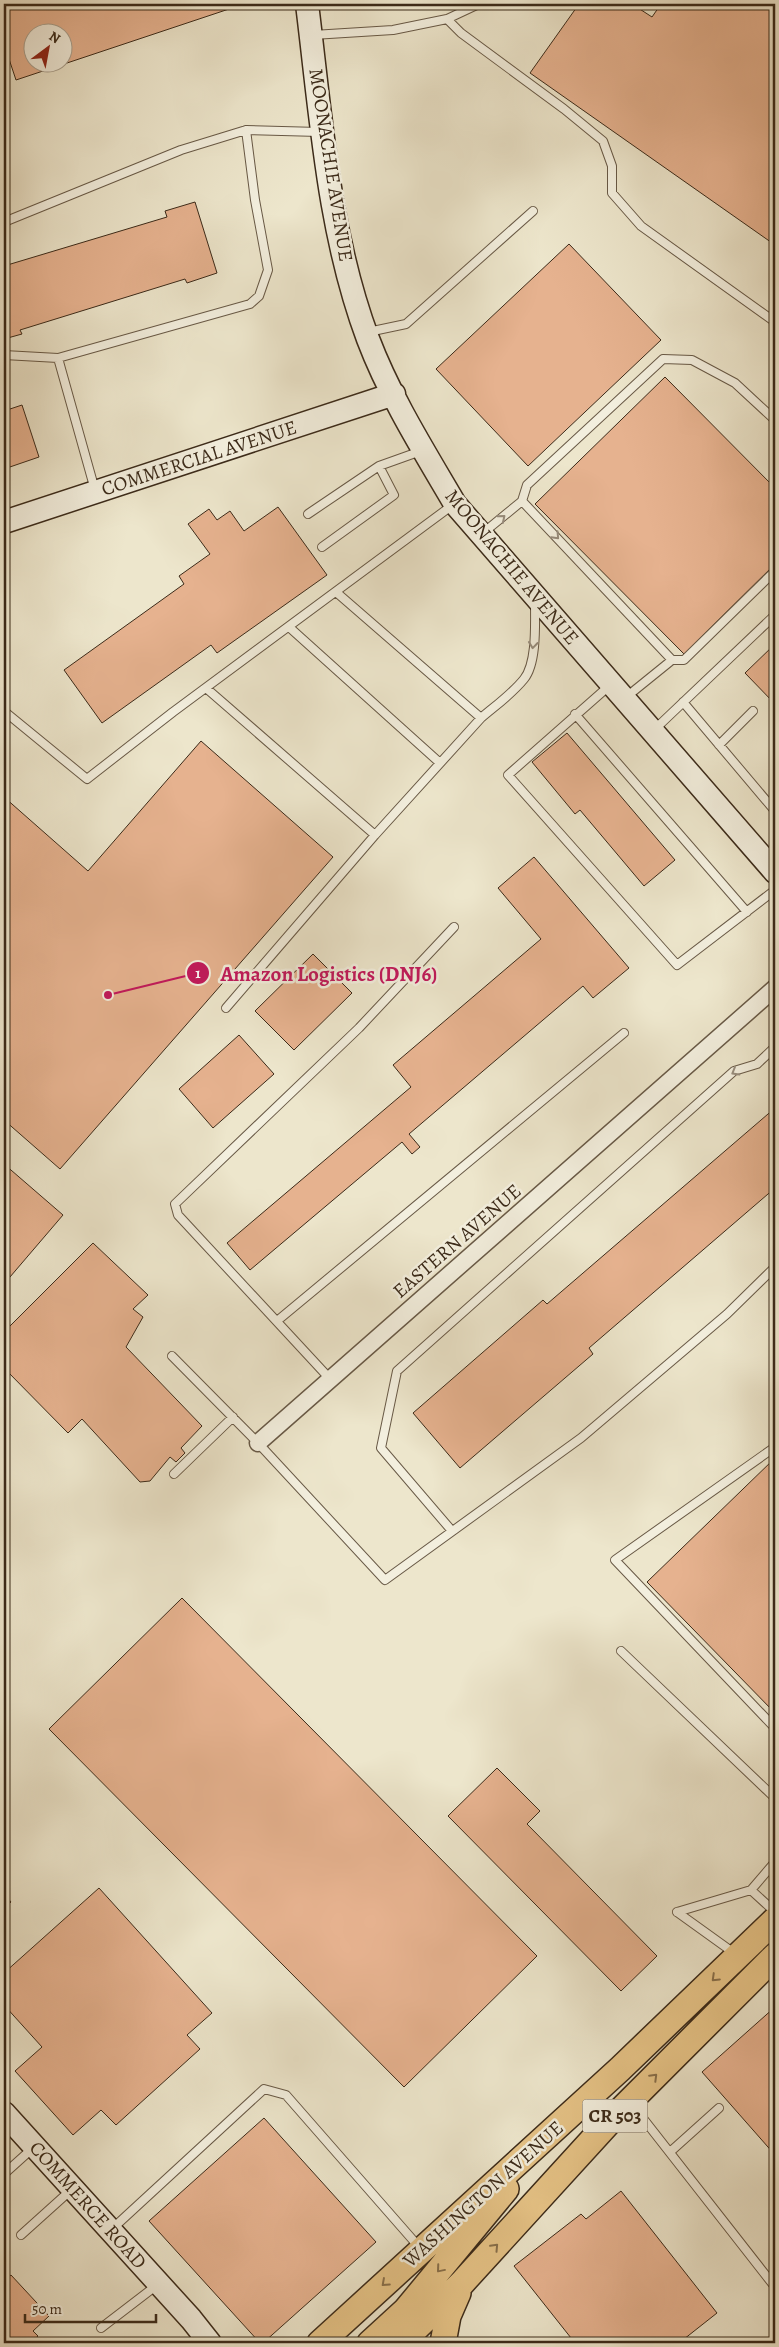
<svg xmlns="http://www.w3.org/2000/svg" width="779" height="2347" viewBox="0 0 779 2347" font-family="Alegreya,serif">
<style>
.building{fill:#e6b28f;stroke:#3b2a19;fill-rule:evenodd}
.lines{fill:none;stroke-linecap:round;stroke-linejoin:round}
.lane-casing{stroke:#685946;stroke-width:10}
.street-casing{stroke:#685946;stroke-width:19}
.secondary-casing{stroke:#3b2a19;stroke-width:25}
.primary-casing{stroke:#3b2a19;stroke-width:28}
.lane{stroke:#f3efde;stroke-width:8}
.street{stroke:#f3efde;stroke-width:16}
.secondary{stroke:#f3efde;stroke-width:22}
.primary{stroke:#e6c386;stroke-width:25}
.oneway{stroke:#978c7c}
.oneway2{stroke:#886f4a}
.labels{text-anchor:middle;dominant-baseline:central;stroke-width:5;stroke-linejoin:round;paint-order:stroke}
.shield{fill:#f3efde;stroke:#726554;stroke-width:1}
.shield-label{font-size:19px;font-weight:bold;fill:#3b2a19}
.street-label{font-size:20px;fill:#3b2a19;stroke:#f3efde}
.leader{fill:none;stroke:#c2185b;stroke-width:2}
.callout-dot{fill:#c2185b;stroke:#f3efde;stroke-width:2}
.mark-label{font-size:15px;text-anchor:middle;font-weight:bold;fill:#fff}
.callout-label{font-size:21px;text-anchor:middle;font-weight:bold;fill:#c2185b;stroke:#f3efde;stroke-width:5;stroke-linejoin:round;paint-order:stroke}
</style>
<rect width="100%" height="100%" fill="#ede6cc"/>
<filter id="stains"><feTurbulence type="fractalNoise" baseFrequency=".004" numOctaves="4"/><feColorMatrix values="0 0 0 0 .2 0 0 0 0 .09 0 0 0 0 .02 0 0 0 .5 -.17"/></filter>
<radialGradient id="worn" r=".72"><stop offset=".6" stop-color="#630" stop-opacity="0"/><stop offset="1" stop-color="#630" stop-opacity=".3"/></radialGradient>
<!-- building -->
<path class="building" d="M4,4H244L16,80L4,44ZM32,32H62V62H32Z
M579,4H632L652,17L661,4H775V245L530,73Z
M195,202L217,273L187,283L185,279L20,330L22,334L4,339V266L167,217L165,211Z
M569,244L661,340L528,466L436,369Z
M665,377L775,488V564L684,654L535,504Z
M22,405L39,457L4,469V411Z
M278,507L327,575L217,653L211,645L102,723L64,670L184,584L179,576L210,554L188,524L209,509L217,520L230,511L244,531Z
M775,644V704L745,673Z
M567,733L675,860L644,886L580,810L575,814L532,762Z
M201,741L333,857L60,1169L4,1120V797L88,871Z
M534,857L629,968L593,998L583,986L409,1134L420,1147L412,1154L402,1142L250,1270L227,1243L411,1087L393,1065L541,939L498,888Z
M313,954L352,993L294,1050L255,1011Z
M239,1035L274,1074L213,1128L179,1089Z
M775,1108V1188L589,1348L593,1354L460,1468L413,1413L543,1300L547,1304Z
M4,1164L63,1215L4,1284Z
M93,1243L148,1295L133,1309L143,1317L126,1347L202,1426L181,1448L185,1453L176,1462L170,1457L150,1481L140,1482L82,1419L68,1433L4,1368V1332Z
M775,1458V1713L647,1582Z
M182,1598L537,1956L404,2087L49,1729Z
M497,1768L540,1811L527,1824L657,1956L621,1991L448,1816Z
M99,1888L212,2013L187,2035L200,2049L116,2125L101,2110L73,2135L15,2071L42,2047L4,2005V1973Z
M4,1894L11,1902L4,1909Z
M775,2007V2155L702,2072Z
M264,2118L376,2242L263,2343H260L149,2221Z
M621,2191L717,2313L679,2343H575L514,2266L581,2214L586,2219Z
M11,2275L49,2316L33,2331L38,2336L30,2343H4V2281Z"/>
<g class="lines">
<defs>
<path id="lane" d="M447,19L479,4
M313,35L393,30L447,19L461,33L564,109L603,141L612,166V193L641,226L775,322
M4,222L181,150L246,130
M368,332L406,324L533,211
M4,355L58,358
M95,490L58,358L250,304L259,296L268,270L255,200L246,130L319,132
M522,501L672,660
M308,514L379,466L421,451
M483,533L522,501L527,485L663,359L692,360L735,383L775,420
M322,547L394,495L379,466
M289,627L440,763
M609,686L508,775L677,965L775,890
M206,688L375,835L481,718L336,592
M625,698L672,660H684L775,571
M683,702L775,811
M4,711L87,779L173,712L454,504
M575,714L747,912
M481,718C495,706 512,694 524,679C537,663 535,624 535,604
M654,730L775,615
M719,745L753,711
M226,1008L375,835
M277,1321L624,1033
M172,1356L258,1443L385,1580L581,1438L727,1314L775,1267
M331,1380L178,1215L175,1204L359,1028L454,927
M775,1447L615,1560L775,1728
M174,1474L233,1417
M452,1531L381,1448L397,1371L734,1071L757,1064L775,1047
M621,1651L775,1798
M775,1862L751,1890L775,1912
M677,1912L751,1890
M677,1912L734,1953
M631,2103L775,2287
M670,2152L719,2108
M4,2174L34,2147
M112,2229L264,2089L286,2095L419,2247
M21,2235L71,2190
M101,2328L157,2285"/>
<path id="street" d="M258,1443L775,988"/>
<path id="secondary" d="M307,4C321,116 328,232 368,339C390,397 424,451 455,504L775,872
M4,522L394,394
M4,2113L191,2319L210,2343"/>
<path id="primary" d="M320,2343L620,2069L775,1920
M370,2343L406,2310L506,2189
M401,2343L462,2283L608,2123L775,1956
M443,2343L448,2316L458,2293"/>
</defs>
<!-- lane casing -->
<use href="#lane" class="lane-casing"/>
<!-- street casing -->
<use href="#street" class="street-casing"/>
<!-- secondary casing -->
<use href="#secondary" class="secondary-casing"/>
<!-- primary casing -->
<use href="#primary" class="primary-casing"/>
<!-- lane -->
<use href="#lane" class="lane"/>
<!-- street -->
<use href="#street" class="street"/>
<!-- secondary -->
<use href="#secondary" class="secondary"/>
<!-- primary -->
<use href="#primary" class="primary"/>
</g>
<!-- one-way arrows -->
<defs><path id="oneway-chevron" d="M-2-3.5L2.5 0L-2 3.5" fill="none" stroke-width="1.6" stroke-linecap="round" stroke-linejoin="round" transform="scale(1.25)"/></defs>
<g class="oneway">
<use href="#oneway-chevron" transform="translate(502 518) rotate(-39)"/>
<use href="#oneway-chevron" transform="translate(556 536) rotate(47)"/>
<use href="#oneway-chevron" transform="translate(533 645) rotate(96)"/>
<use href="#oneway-chevron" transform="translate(735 1072) rotate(150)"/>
</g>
<g class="oneway2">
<use href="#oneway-chevron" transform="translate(715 1978) rotate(136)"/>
<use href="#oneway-chevron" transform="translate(654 2077) rotate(-45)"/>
<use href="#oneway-chevron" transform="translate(495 2247) rotate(-47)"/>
<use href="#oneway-chevron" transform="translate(440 2269) rotate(130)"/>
<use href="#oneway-chevron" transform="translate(385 2283) rotate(138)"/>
</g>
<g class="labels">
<!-- shield labels -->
<rect class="shield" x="582.5" y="2099.5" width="65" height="33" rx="4"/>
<g class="shield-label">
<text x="615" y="2116">CR 503</text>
</g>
<!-- street labels -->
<g class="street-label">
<text transform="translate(331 165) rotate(81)">MOONACHIE AVENUE</text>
<text transform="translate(199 458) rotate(-18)">COMMERCIAL AVENUE</text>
<text transform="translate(512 567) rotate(50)">MOONACHIE AVENUE</text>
<text transform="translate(457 1241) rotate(-41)">EASTERN AVENUE</text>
<text transform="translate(483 2194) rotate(-42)">WASHINGTON AVENUE</text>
<text transform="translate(88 2205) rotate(48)">COMMERCE ROAD</text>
</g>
</g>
<!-- callouts -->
<path class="leader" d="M108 995L198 973"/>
<g class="callout-dot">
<circle cx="108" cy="995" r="5"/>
<circle cx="198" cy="973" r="12"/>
</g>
<g class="mark-label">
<text x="198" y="978">1</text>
</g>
<g class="callout-label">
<text x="329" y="981">Amazon Logistics (DNJ6)</text>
</g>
<!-- margin -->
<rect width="779" height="2347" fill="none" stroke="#ede6cc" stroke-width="20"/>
<rect x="5" y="5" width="769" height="2337" fill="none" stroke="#3b2a19" stroke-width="2.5"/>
<rect x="10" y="10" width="759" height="2327" fill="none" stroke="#3b2a19"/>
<!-- north arrow -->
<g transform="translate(48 48) rotate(32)"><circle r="24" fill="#f3efde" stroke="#a9a08f"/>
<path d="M0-4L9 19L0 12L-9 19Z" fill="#8f2418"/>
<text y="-8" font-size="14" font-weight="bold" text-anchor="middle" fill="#3b2a19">N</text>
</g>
<!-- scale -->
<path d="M25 2314v8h131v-8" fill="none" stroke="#3b2a19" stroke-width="2.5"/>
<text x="32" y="2314" font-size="15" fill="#3b2a19" stroke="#f3efde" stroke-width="4" paint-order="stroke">50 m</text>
<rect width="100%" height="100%" filter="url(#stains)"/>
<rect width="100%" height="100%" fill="url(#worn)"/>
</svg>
